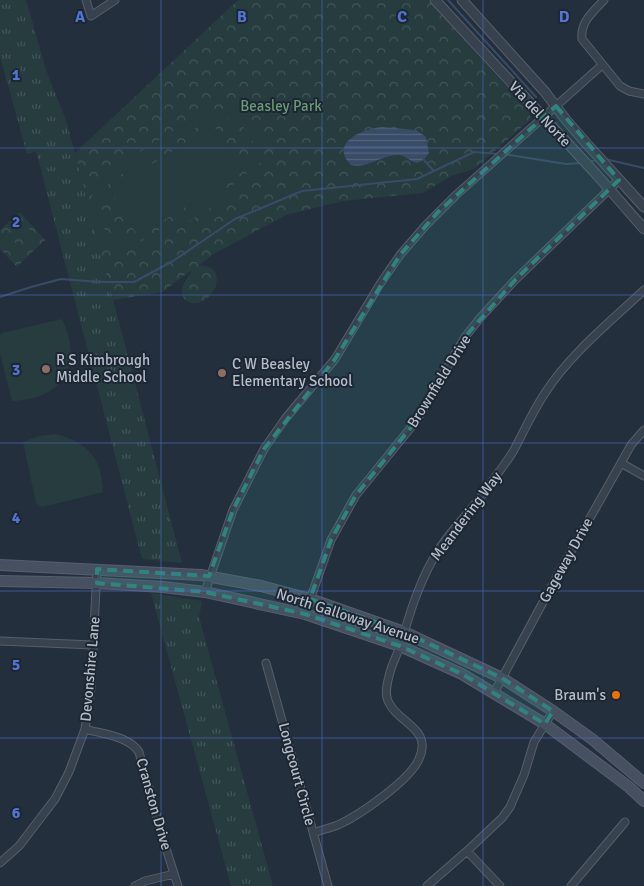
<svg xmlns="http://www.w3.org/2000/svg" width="644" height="886" viewBox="0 0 644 886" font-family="Signika,sans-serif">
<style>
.grass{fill:url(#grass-tufts)}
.park{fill:url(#park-crowns)}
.pitch{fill:#263c3f;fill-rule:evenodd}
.water{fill:url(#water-rules)}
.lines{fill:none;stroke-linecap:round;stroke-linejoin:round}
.stream{stroke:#394c67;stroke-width:2}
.minor-casing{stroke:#565f6c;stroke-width:9}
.tertiary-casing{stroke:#565f6c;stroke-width:11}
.secondary-casing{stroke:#565f6c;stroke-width:12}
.minor{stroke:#38414e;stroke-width:7}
.tertiary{stroke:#38414e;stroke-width:9}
.secondary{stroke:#465061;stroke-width:10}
.marked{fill:#308480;fill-opacity:0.2;stroke:#308480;stroke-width:4;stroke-dasharray:10 6;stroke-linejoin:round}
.grid{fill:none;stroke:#5274d3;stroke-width:1;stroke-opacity:0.55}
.education-dot{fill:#8d6e63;stroke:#1d2633;stroke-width:2}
.food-dot{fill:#e8710a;stroke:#1d2633;stroke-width:2}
.labels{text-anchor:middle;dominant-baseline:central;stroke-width:4;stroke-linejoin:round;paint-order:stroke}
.park-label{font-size:15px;fill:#6b9a76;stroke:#1d2633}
.street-label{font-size:15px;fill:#b4bcc9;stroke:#1d2633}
.poi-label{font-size:15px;fill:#b4bcc9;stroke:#1d2633;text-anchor:start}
.grid-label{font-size:16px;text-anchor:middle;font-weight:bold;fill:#5274d3;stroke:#1d2633;stroke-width:4;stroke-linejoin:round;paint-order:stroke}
</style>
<defs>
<pattern id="grass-tufts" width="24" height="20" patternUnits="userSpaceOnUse" patternTransform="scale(1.25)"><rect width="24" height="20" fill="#263c3f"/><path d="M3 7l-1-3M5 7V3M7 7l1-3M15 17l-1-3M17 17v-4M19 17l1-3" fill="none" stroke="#435659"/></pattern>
<pattern id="park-crowns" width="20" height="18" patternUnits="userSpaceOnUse" patternTransform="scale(1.25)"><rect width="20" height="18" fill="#263c3f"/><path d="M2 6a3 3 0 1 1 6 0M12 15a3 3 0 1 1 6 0" fill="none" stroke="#435659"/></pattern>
<pattern id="water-rules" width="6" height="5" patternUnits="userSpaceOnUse" patternTransform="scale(1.25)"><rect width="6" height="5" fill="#394c67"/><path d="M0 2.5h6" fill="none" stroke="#53647b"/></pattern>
</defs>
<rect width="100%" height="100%" fill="#242f3e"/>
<!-- grass -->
<path class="grass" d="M0,0H26L47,73L67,123L182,563L142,559L36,151L27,154L0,56Z
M151,593L202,601L199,617L273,886H231Z"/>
<!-- park -->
<path class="park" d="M238,0H428L529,111L531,119L474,169L451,176L423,193L343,201L286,215L212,255L198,266C235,262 210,317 185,300C177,287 187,281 192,270L162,292L113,300L75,153Z
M20,212L45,240L17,267L0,249V230Z"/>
<!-- pitch -->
<path class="pitch" d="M219,110C262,115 275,156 246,186L152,244C135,251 120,251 105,240C99,235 95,228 93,221C89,211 90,198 95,188C105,170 180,128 202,115ZM221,118C255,123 265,155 242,179L142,241C113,246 85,221 102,192C104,188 109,184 112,180L206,121Z
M214,126L242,172L138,236L110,190Z
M21,220L38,239L30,246L13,228Z
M7,233L24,252L16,259L0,242V239Z
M62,319C84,365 62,400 12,401L0,353V335L2,333Z
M55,434C88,442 102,458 103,492L42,507L36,503L23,442L39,436Z"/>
<!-- water -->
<path class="water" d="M382,127L416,130L426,137L429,153C414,174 410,154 398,155C381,155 368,169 351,165C329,142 363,129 382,127Z"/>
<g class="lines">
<!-- stream -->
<path class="stream" d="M448,0L536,97
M504,154L566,164L581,163
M423,159L434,171
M605,159L644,168
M588,162L598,160
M0,297L31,287L61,279L100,282H134L173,261L235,219L302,191L417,179L474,152L499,154"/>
<defs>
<path id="minor" d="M86,0L91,16L115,0
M604,0C593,12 580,22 582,39L620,86L629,91L644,94
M621,463L644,476
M205,592L233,510L264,449L285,419L335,359L380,284L400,255L426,225L456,195L602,65
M305,614L331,540L356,495L417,420L465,337L480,318L516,279L619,180
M0,641L93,645
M266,663L328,886
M494,693L555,580L621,463L631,445L644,430
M85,729C102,734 129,736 139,752L163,839L178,886
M313,833C321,830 330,828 338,825C360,815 410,780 419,759C433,728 398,724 388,701C384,692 388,681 390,672C393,662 398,653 401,643C411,609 421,576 441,546C456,524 476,506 490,484C498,473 507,462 514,450C524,431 533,411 545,393C570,354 610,322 644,290
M467,851L500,886
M0,863L19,846L55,799L69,772L85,729L91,688L97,569
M135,886L145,881L174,874
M427,886L467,851L502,818L510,807L524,775L534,742L553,711
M571,886L625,822"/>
<path id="tertiary" d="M435,0L597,175L644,229
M462,0L545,92L566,120L586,143L644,207"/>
<path id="secondary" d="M0,565L201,575L261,586L310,599L404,632L502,678L553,711L592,739L644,783
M0,581L97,583L163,587L205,592L305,614L400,646L462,674L545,724L629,787L644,801"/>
</defs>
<!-- minor casing -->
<use href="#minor" class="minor-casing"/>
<!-- tertiary casing -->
<use href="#tertiary" class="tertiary-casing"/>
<!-- secondary casing -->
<use href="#secondary" class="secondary-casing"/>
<!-- minor -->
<use href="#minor" class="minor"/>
<!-- tertiary -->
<use href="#tertiary" class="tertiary"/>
<!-- secondary -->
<use href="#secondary" class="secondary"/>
</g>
<!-- marked area -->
<path class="marked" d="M556,106L619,180L516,279L465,337L417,420L356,495L331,540L310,599L404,632L502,678L553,711L545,724L462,674L400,646L305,614L205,592L97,583V569L209,576L233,510L264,449L335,359L400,255L438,212Z"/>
<!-- grid -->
<path class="grid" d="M161,0V886M322,0V886M483,0V886M0,148H644M0,295H644M0,443H644M0,591H644M0,738H644"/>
<!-- markers -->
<g class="education-dot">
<circle cx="46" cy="369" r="5"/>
<circle cx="222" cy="373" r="5"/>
</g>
<circle class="food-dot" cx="616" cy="695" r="5"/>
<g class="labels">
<!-- park labels -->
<g class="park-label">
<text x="281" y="106">Beasley Park</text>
</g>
<!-- street labels -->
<g class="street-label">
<text transform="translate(540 114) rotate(47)">Via del Norte</text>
<text transform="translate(439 381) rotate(-58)">Brownfield Drive</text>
<text transform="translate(466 516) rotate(-53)">Meandering Way</text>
<text transform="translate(566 560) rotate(-61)">Gageway Drive</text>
<text transform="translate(348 616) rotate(18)">North Galloway Avenue</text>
<text transform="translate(90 669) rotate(-85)">Devonshire Lane</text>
<text transform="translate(297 774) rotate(75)">Longcourt Circle</text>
<text transform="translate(154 804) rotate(74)">Cranston Drive</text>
</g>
<!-- poi labels -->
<g class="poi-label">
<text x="56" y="360">R S Kimbrough<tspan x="56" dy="17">Middle School</tspan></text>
<text x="232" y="364">C W Beasley<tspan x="232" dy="17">Elementary School</tspan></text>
<text x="606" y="695" text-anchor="end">Braum's</text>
</g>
</g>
<g class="grid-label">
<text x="80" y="22">A</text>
<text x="242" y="22">B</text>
<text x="402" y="22">C</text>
<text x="564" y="22">D</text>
<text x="16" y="80">1</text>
<text x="16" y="227">2</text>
<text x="16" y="375">3</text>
<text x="16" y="523">4</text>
<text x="16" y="670">5</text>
<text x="16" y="818">6</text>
</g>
</svg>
